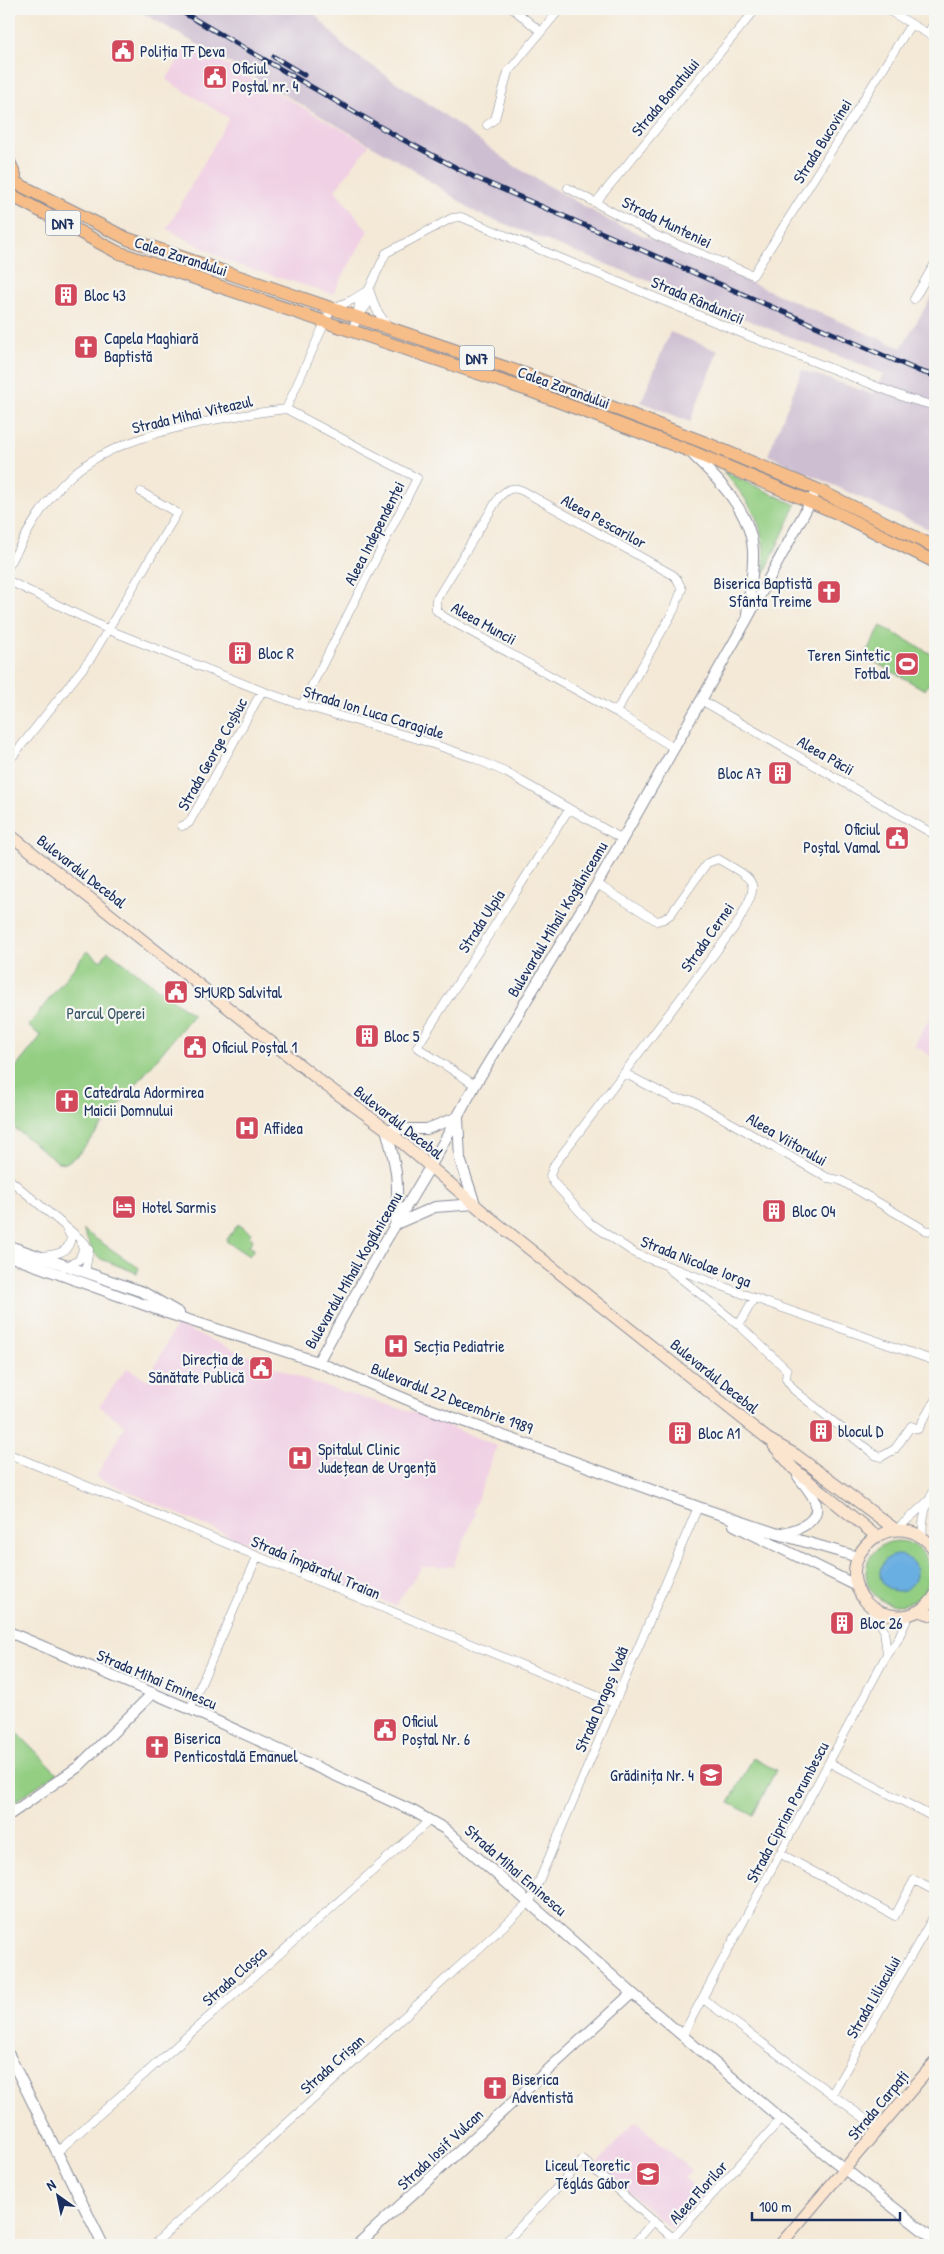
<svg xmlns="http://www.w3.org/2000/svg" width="944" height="2254" viewBox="0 0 944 2254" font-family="'Patrick Hand',sans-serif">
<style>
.built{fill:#f0d0e4}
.industrial{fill:#cebed1}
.green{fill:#93ce82;stroke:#577e70}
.water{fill:#6bafe1;stroke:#436fa0}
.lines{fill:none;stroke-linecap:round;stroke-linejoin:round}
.minor-casing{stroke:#888c9a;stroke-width:9}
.tertiary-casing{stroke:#888c9a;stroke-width:12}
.secondary-casing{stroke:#888c9a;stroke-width:13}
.primary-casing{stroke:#888c9a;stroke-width:14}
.minor{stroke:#fff;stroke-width:8}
.tertiary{stroke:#fff;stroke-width:10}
.secondary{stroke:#fce5cf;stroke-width:11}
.primary{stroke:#f7bd88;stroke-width:12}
.rail-casing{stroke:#1b2f5e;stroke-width:5}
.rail{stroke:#f6f6f2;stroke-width:3;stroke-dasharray:9;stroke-linecap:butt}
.labels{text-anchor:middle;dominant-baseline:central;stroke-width:4.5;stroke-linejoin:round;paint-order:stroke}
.shield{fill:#f6f6f2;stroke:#5d6b8a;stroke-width:1}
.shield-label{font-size:15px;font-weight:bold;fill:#1b2f5e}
.poi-label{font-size:16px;fill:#1b2f5e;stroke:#f6f6f2;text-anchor:start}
.street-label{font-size:16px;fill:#1b2f5e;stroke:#f6f6f2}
.park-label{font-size:16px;fill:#395767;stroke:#f6f6f2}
</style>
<rect width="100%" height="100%" fill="#f6f6f2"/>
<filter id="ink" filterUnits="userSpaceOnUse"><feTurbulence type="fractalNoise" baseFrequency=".02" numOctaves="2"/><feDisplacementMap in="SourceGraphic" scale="10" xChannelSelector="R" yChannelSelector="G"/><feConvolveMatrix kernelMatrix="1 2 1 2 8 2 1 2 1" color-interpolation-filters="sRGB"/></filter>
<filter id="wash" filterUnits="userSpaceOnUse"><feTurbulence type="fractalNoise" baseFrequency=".0096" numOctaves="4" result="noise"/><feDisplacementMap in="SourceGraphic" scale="20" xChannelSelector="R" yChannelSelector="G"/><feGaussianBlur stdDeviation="1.12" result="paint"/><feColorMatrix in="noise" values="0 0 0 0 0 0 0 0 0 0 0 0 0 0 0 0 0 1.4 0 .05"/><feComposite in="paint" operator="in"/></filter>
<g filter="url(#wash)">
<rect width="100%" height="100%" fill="#f4e9d7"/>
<!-- built -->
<path class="built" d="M189,43L369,145L335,190L368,231L333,294L232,263L167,229L229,118L166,80Z
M935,1009V1058L914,1046Z
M176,1325L313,1383L418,1414L497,1446L473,1511L476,1513L453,1566L422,1567L395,1606L183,1516L96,1477L125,1425L99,1406L127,1368L148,1380Z
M635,2121L691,2170L684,2178L709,2200L678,2235L597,2164Z"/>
<!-- industrial -->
<path class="industrial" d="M136,9H310L346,48L443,114L516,167L610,221L901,348L935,291V532L768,455L802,370L873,394L884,374L477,213L409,167Z
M670,332L718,351L690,422L641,402Z"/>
<!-- green -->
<path class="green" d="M723,471L796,505L764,574C766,524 755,509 723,471Z
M881,626L935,656V672L925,690L864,656Z
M87,951L101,961L108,951L193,1015L79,1154L66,1163L58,1162L9,1124V1076L41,1036L28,1026Z
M238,1224L251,1233L249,1237L253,1239L249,1246L254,1249L249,1256L226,1241Z
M83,1230L139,1268L137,1273L101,1259L93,1252Z
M866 1573a32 32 0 1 1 64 0a32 32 0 1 1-64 0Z
M9,1724L57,1773L9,1805Z
M753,1758L776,1770L753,1815L729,1803Z"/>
<!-- water -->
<path class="water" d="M880 1573a18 18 0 1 1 36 0a18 18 0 1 1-36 0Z"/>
</g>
<g filter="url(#ink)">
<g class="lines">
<defs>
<path id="minor" d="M513,9L540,31
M886,9L935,38
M928,33L935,21
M487,125L495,119L508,72L560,9
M568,188L657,236L753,275L911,24
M596,202L756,9
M369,289L376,309L388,327
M914,299L935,263
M357,318L367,305L369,291
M352,331L357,318L359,303L369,289L386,253L452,218L461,217L751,337L906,398L935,406
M286,409L417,478L302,705
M9,566C26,534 44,500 71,476C119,432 223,417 286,409L331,309L352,300L365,292
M9,581L109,630L262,691L302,705L418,739L474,758L507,773L622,839
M701,700L935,835
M616,712L674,610L682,589L677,579L673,575L525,492C514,486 508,488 499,497L436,600V610L444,617L616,712L674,748
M9,761L91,658L177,513L141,492
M182,826L189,823L262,691
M597,884L657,921L664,919L671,914L707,863L718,859C760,883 760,881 737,924L554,1165L550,1176L554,1183L590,1223L636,1254L754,1298L935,1361
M624,1073L674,1099L691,1100L828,1178L840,1180L925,1230L935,1232
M475,1085L417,1047L569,809
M9,1179L85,1243L89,1250L85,1272
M42,1256C56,1254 69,1254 71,1237L67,1230
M64,1267L79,1260L83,1249L81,1242
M669,1269L739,1325L787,1370L786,1379L794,1390L875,1455L881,1457L895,1449L911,1426L918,1429L935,1400
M739,1325L754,1298
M9,1454L614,1703
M896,1530L927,1502
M923,1538C921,1519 926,1504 935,1488
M887,1654L897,1641L909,1615
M190,1709L257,1557
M830,1763L935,1818
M781,1854L895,1916L914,1880L935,1891
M703,1999L879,2129
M682,2036L887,1654L884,1630L871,1609
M832,2094L935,1914
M56,2153L430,1820
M153,2245L530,1902L698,1507
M503,2245L583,2160L673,2238L781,2119
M633,2245L654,2221"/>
<path id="tertiary" d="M692,454C719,480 752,513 753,552C754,573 749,594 747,614
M395,1221C400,1183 396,1165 386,1129H427L458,1117
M396,1224L435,1207L475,1204L460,1159L458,1118
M9,1246L143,1292L179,1313
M9,1256L167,1313L318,1362L427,1408L698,1507L778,1534L858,1557
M318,1362L379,1252L430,1167L475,1085L597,884L746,621L813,497
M734,1525L857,1586
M782,1533C799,1530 824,1520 814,1499C810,1491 803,1483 798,1476
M9,1632L190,1709L413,1811L445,1829L632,1993L781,2119L935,2240
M9,1815L78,1767L153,1693
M9,2055L103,2245
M357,2245L632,1993"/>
<path id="secondary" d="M9,834L324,1084L386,1129L488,1216L768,1439L796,1455L896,1530
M774,1446L794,1469L876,1536
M935,1551C899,1498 826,1557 866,1602C874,1611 885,1615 897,1616C912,1617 928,1608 935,1595
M919,1611L935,1616
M780,2245L935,2062"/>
<path id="primary" d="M9,162L15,175L11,188
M14,182L128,239L530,376L703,442L818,490L935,547
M9,194L117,252L525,389L690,451L835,512L935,562"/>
</defs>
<!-- minor casing -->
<use href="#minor" class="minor-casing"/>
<!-- tertiary casing -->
<use href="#tertiary" class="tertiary-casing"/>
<!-- secondary casing -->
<use href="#secondary" class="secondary-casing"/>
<!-- primary casing -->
<use href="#primary" class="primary-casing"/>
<!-- minor -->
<use href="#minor" class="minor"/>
<!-- tertiary -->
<use href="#tertiary" class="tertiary"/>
<!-- secondary -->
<use href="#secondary" class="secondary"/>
<!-- primary -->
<use href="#primary" class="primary"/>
<defs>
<path id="rail" d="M177,9L396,136L474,177L919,371L935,376
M274,57L304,75"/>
</defs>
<!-- rail casing -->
<use href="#rail" class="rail-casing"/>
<!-- rail -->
<use href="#rail" class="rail"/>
</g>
</g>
<!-- icons -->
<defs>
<symbol id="civic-square" viewBox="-11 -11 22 22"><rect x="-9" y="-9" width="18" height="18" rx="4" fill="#d1495b" stroke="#f6f6f2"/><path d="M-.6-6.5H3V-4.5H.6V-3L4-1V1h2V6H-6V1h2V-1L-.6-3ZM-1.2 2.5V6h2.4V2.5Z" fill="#fff"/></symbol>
<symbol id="building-square" viewBox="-11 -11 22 22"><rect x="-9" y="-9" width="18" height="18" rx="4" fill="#d1495b" stroke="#f6f6f2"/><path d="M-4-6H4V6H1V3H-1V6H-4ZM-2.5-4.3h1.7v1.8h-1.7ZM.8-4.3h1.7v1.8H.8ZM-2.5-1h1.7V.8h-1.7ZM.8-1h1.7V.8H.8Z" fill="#fff"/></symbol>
<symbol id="church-square" viewBox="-11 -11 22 22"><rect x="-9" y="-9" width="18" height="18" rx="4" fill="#d1495b" stroke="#f6f6f2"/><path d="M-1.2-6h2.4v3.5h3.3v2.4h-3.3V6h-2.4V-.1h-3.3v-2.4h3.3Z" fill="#fff"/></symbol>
<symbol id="stadium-square" viewBox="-11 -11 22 22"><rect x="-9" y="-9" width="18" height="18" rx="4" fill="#d1495b" stroke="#f6f6f2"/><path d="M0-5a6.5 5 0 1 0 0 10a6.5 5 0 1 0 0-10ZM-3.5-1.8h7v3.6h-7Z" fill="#fff"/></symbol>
<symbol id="hospital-square" viewBox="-11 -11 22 22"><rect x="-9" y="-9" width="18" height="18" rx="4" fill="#d1495b" stroke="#f6f6f2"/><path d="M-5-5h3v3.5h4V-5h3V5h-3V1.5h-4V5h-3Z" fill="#fff"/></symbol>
<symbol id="hotel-square" viewBox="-11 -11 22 22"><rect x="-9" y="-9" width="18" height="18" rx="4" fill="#d1495b" stroke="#f6f6f2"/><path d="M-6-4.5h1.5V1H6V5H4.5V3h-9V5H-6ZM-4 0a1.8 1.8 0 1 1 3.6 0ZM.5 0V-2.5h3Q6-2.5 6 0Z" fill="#fff"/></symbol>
<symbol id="school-square" viewBox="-11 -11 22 22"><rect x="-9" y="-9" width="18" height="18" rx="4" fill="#d1495b" stroke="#f6f6f2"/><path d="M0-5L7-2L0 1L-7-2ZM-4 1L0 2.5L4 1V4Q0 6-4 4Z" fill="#fff"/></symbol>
<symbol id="university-square" viewBox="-11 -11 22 22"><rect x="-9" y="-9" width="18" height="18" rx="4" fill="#d1495b" stroke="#f6f6f2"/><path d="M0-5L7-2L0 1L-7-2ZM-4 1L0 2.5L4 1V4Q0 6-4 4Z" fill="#fff"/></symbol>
</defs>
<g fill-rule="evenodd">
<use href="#civic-square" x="109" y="37" width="28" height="28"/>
<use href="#civic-square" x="201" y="63" width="28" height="28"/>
<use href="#building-square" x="52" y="281" width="28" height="28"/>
<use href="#church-square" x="72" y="333" width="28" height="28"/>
<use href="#church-square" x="815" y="578" width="28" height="28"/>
<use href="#building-square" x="226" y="639" width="28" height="28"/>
<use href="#stadium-square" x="893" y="650" width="28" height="28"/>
<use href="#building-square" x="766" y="759" width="28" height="28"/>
<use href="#civic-square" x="883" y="824" width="28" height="28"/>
<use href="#civic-square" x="162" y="978" width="28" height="28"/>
<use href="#building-square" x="353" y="1022" width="28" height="28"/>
<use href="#civic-square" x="181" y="1033" width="28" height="28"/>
<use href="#church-square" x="53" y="1087" width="28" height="28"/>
<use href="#hospital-square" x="233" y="1114" width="28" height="28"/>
<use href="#hotel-square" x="110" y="1193" width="28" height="28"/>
<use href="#building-square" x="760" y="1197" width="28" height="28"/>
<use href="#hospital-square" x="382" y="1332" width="28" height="28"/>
<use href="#civic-square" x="247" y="1354" width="28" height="28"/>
<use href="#building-square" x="807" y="1417" width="28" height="28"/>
<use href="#building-square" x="666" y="1419" width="28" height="28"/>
<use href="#hospital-square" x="286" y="1444" width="28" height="28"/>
<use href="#building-square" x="828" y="1609" width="28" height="28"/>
<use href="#civic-square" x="371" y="1716" width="28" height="28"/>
<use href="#church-square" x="143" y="1733" width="28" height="28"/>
<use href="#school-square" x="697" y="1761" width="28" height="28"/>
<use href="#church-square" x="481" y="2074" width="28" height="28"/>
<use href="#university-square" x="634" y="2160" width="28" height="28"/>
</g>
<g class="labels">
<!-- shield labels -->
<g class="shield">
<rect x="45.5" y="210.5" width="35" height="25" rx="4"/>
<rect x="459.5" y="345.5" width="35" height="25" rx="4"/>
</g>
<g class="shield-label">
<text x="63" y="223">DN7</text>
<text x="477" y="358">DN7</text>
</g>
<!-- poi labels -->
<g class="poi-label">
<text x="140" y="51">Poliția TF Deva</text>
<text x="232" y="68">Oficiul<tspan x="232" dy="18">Poștal nr. 4</tspan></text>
<text x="84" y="295">Bloc 43</text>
<text x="104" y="338">Capela Maghiară<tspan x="104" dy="18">Baptistă</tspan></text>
<text x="812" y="583" text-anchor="end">Biserica Baptistă<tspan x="812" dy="18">Sfânta Treime</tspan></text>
<text x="258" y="653">Bloc R</text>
<text x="890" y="655" text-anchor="end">Teren Sintetic<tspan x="890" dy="18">Fotbal</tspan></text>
<text x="762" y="773" text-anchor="end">Bloc A7</text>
<text x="880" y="829" text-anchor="end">Oficiul<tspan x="880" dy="18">Poștal Vamal</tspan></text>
<text x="194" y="992">SMURD Salvital</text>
<text x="384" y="1036">Bloc 5</text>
<text x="212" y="1047">Oficiul Poștal 1</text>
<text x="84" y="1092">Catedrala Adormirea<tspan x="84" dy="18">Maicii Domnului</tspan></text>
<text x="264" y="1128">Affidea</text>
<text x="142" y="1207">Hotel Sarmis</text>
<text x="792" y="1211">Bloc O4</text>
<text x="414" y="1346">Secția Pediatrie</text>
<text x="244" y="1359" text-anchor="end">Direcția de<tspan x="244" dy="18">Sănătate Publică</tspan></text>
<text x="838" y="1431">blocul D</text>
<text x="698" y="1433">Bloc A1</text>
<text x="318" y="1449">Spitalul Clinic<tspan x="318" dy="18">Județean de Urgență</tspan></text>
<text x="860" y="1623">Bloc 26</text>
<text x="402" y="1721">Oficiul<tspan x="402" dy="18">Poștal Nr. 6</tspan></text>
<text x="174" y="1738">Biserica<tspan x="174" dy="18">Penticostală Emanuel</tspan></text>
<text x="694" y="1775" text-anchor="end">Grădinița Nr. 4</text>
<text x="512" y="2079">Biserica<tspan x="512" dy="18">Adventistă</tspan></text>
<text x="630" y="2165" text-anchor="end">Liceul Teoretic<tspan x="630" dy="18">Téglás Gábor</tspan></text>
</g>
<!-- street labels -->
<g class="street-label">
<text transform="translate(665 97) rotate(-50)">Strada Banatului</text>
<text transform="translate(822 141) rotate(-58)">Strada Bucovinei</text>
<text transform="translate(667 222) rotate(26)">Strada Munteniei</text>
<text transform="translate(181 256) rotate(18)">Calea Zarandului</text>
<text transform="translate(698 300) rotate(23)">Strada Rândunicii</text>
<text transform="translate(564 387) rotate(20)">Calea Zarandului</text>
<text transform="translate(192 414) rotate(-13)">Strada Mihai Viteazul</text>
<text transform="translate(604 521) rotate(29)">Aleea Pescarilor</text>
<text transform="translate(374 533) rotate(-63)">Aleea Independenței</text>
<text transform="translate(484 623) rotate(29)">Aleea Muncii</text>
<text transform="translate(374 712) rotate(17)">Strada Ion Luca Caragiale</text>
<text transform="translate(212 754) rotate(-61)">Strada George Coșbuc</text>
<text transform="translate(826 755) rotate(30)">Aleea Păcii</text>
<text transform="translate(82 871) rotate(38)">Bulevardul Decebal</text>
<text transform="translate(557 919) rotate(-59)">Bulevardul Mihail Kogălniceanu</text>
<text transform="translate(481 921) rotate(-57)">Strada Ulpia</text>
<text transform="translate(707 937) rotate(-55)">Strada Cernei</text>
<text transform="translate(399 1122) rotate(38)">Bulevardul Decebal</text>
<text transform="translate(787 1139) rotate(30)">Aleea Viitorului</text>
<text transform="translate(696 1261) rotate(21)">Strada Nicolae Iorga</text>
<text transform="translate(353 1270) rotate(-60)">Bulevardul Mihail Kogălniceanu</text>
<text transform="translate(715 1376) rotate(39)">Bulevardul Decebal</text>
<text transform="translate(452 1398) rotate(21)">Bulevardul 22 Decembrie 1989</text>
<text transform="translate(316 1567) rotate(23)">Strada Împăratul Traian</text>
<text transform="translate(157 1679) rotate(23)">Strada Mihai Eminescu</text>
<text transform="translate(601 1699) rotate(-67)">Strada Dragoș Vodă</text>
<text transform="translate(787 1812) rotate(-62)">Strada Ciprian Porumbescu</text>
<text transform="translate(516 1870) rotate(41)">Strada Mihai Eminescu</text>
<text transform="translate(234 1976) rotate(-42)">Strada Cloșca</text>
<text transform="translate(873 1997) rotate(-60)">Strada Liliacului</text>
<text transform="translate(332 2064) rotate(-42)">Strada Crișan</text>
<text transform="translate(878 2105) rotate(-50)">Strada Carpați</text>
<text transform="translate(440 2149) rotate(-43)">Strada Iosif Vulcan</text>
<text transform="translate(698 2192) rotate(-48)">Aleea Florilor</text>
</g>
<!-- park labels -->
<g class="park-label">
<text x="106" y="1013">Parcul Operei</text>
</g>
</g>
<!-- margin -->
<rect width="944" height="2254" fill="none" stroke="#f6f6f2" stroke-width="30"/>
<!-- north arrow -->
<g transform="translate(58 2196) rotate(327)" stroke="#f6f6f2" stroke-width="4" paint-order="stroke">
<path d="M0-4L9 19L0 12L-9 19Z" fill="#1b2f5e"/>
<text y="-8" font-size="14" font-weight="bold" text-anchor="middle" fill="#1b2f5e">N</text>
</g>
<!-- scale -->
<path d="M752 2212v8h148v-8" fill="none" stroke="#1b2f5e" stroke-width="2.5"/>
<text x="759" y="2212" font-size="15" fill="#1b2f5e" stroke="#f6f6f2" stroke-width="4" paint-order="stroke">100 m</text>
</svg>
